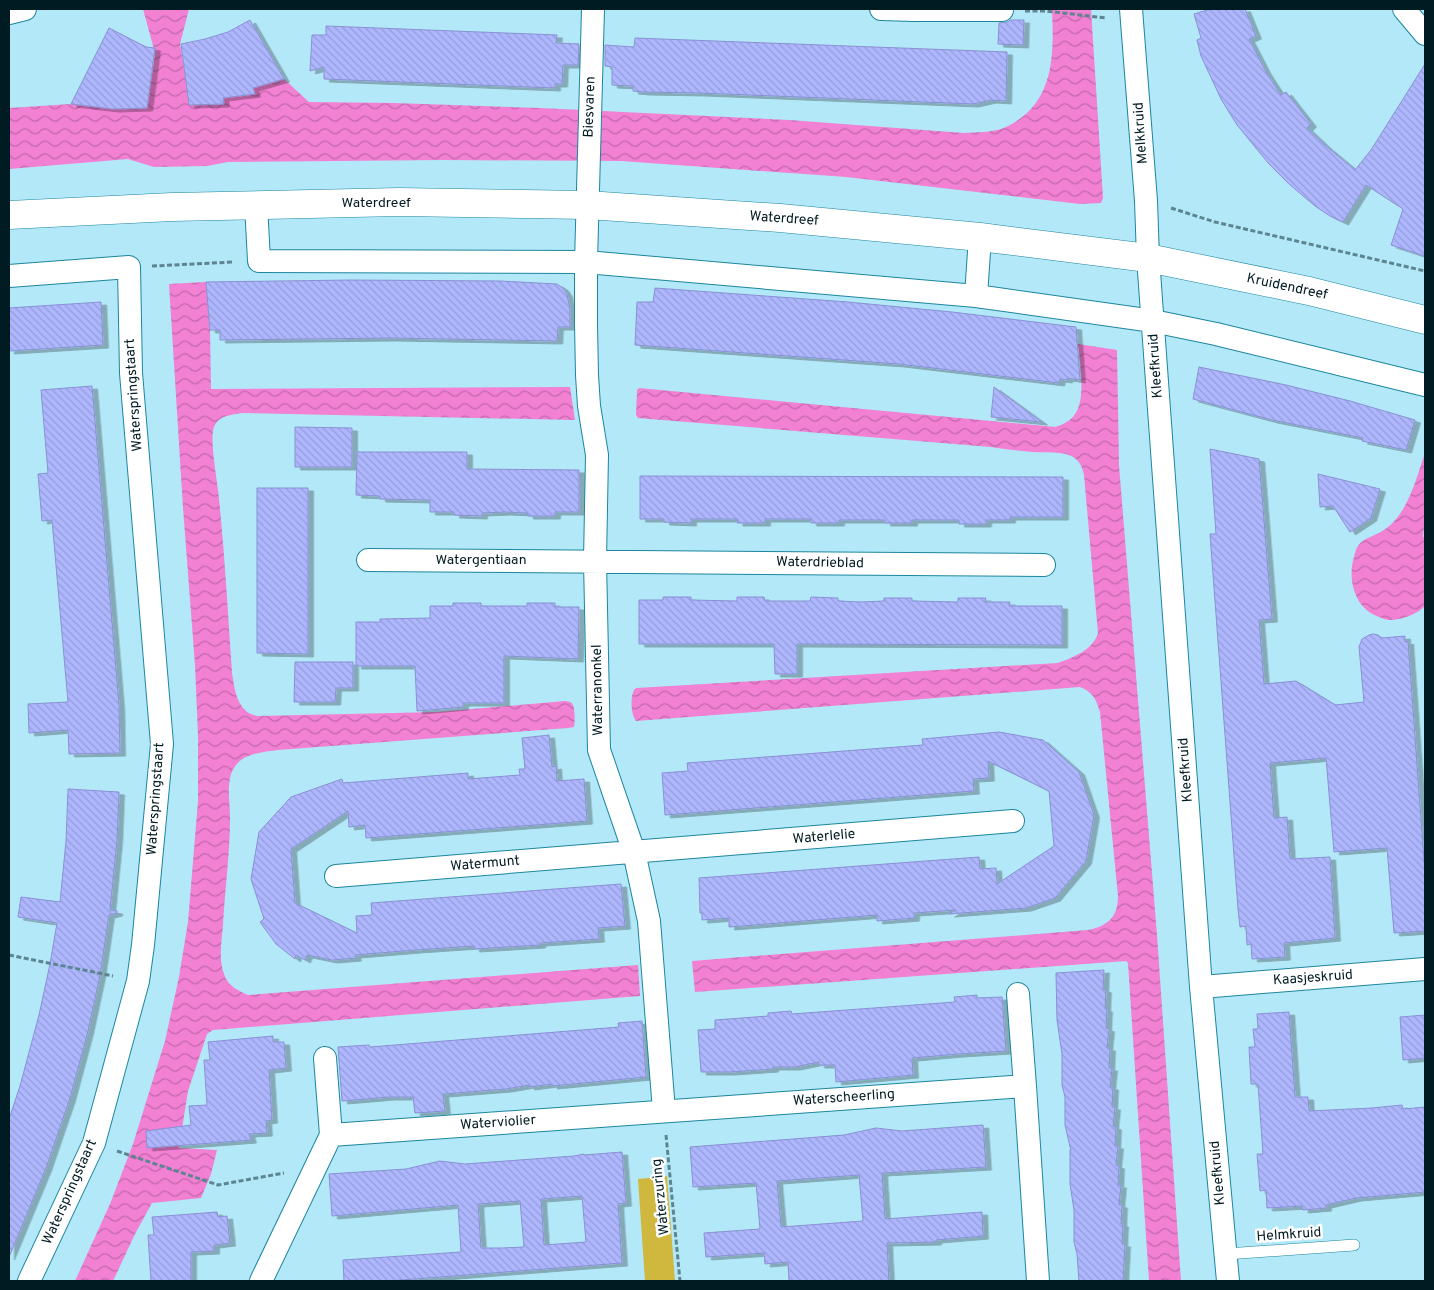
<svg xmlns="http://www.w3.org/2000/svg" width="1434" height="1290" viewBox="0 0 1434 1290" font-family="Overpass,sans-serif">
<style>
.green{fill:#cfb83d}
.water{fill:url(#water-waves)}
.building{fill:url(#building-back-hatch);stroke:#8991d2;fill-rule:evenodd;filter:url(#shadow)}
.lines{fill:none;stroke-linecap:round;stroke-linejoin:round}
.service-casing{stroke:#1c869f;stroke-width:12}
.minor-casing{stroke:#1c869f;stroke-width:24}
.tertiary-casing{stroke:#1c869f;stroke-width:29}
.path{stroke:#5c8590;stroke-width:3;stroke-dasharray:5 2.5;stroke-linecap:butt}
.service{stroke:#fff;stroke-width:11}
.minor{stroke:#fff;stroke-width:22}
.tertiary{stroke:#fff;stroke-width:28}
.labels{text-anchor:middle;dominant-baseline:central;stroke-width:5;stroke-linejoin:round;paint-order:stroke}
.street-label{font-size:14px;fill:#001b22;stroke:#fff}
</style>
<defs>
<pattern id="water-waves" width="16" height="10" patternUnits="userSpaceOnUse" patternTransform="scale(1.25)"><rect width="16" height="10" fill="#f280d3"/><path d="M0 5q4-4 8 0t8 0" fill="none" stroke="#c268ab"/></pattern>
<pattern id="building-back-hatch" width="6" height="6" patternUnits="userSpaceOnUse" patternTransform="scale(1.25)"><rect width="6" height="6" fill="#aeb7fe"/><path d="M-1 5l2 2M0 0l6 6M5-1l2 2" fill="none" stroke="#949dd9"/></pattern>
<filter id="shadow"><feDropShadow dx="5.5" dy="3" stdDeviation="0" flood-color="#0004"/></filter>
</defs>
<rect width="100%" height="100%" fill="#b3e8f8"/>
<!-- green -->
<path class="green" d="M667,1176L675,1281H645L638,1179Z"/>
<!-- water -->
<path class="water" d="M143,9H189L180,44L190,105L224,104L223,98L255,94L253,88L284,79L309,102L394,103L540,108L789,120L964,133C977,132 993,133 1006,127C1055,104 1054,55 1052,9H1091L1103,198L1101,203L1080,204L846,177L621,161L443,160L228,162L207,166L154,167L128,159L9,169V108L71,104L113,109L147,108L155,53Z
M206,282L210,330L211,389L570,387L575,420L243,413C231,415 219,415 214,427C209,440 218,483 219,499C225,557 228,615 232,673C234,686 236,703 246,711C249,714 254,715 257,716L437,712L565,701C569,702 571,701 573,705C575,710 575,722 574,727L568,728L278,750C264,752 245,753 236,765C225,778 230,801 230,817C230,853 225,888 223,924C222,940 218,958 224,974C228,986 237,990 248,995L638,965L640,996L213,1030L207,1034L188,1091L179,1148L217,1150L211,1174L201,1198L152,1203L135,1234L113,1281H75L110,1204L133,1144L165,1041L179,977L188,922L198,801V736L195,665L183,508L169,284Z
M1078,344L1117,350L1119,465L1157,935L1181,1281H1149L1128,963L1126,961L695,992L692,961L1088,930C1108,926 1118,917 1118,896L1100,712C1096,699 1093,692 1080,687L636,721C631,714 630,698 634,690L636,688L1058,663C1074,657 1093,650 1098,633L1084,475C1079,447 1055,454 1033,452C1019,451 1005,449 991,447L638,418L636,415L637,390L639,388L1056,427C1063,424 1071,421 1075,414C1086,400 1080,362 1078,344Z
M1425,453V521L1423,536L1425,540V606C1416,615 1403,619 1391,620C1386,620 1384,619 1379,617C1355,609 1347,580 1354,557C1355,554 1356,548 1358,546C1364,537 1376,536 1384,530C1408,514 1416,479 1425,453Z"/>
<!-- building -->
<path class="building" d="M1211,9H1245L1256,36L1249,39L1266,72L1281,95L1286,92L1311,124L1307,128L1326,146L1355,170L1371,150L1425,64V256L1391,245L1403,209L1366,185L1343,222L1330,216L1315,206L1289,184L1269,164L1237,125L1221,99L1201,56L1197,40L1201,38L1194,14Z
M250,20L284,79L253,88L255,94L223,98L224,104L189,105L181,44L205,39L228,32Z
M1010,20H1024L1023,45L998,44L999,23L1008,22Z
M326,26L557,35L556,43L579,44L578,65H563L562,84H555V88L324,79V67L310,71L312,35H326Z
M109,28L146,47L155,48L147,108L113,109L71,104Z
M635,38L1007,52L1006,101L991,100L973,104L700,93L644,92L633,91V86L612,85V67L605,66V45L634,47Z
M351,280L500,281L557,284L563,288L567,294L570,310V327H558L557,341L389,338L220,340V330H210L206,282Z
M655,288L848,302L952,312L1076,327L1080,380L1067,378V380L1060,379L1059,383L899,364L635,345L637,302H653Z
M101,302L103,345L9,351V308Z
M1199,367L1286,385L1350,401L1415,420L1406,450L1362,441L1363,438L1272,420L1193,399Z
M92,386L119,705L120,753L69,754L68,730L29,733L28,704L68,702L52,520L42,521L38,474L48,473L41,390Z
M994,387L1042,422L991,417Z
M295,427L352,428V467H295Z
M1210,449L1259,459L1272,619L1259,620L1264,684L1296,681L1335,705L1364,702L1359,647L1362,639L1369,635L1373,634L1378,635L1382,638L1405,636V642L1408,641L1425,874V931L1394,933L1387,848L1334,852L1326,758L1270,763L1274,818L1287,817L1290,859L1330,857L1335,938L1284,943L1285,957L1252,959L1251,944L1247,945L1246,926L1240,927L1238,909L1210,534H1216Z
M357,452H467V469L579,470V512H555V516H528L527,513L505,512L482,513V516L454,515V512H430V500L380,499V496L356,495Z
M1318,474L1380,489L1371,518L1350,532L1333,506L1320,507Z
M640,476L1063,477V517H1010V520H986V524H959V520H912V523H885V520H839V523H811V519H765V523H737L738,519H691V523L664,522V519H640Z
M257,488H308V654L257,653Z
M663,597H691V600L737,601V597H764L765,601H810L811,597L838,598V601L861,602L884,601V598H912V601L958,602V598H986L985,602H1010L1009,606H1062V645L797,644V674H775L774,644H639V600H663Z
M453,603H481V606H527V603H555V607H579L578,659L504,656V703H463V707L417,711L415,666H356V622H380V619L430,618V606H453Z
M295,662H353V688H336L335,702H294Z
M999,732L1043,740L1079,772L1094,815L1086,861L1055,898L1026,908L949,914L956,910L914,913V918L877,921V915L729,927V918L702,920V913H700L699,878L979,857L980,869L996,868L997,884L1054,846L1049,791L988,761L989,778L973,779L974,791L665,815L662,773L688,771L687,763L923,745L922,739Z
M549,735L552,767L556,766L557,781L584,779L587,821L366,838L365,825L349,827L348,811L291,849L295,903L357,933L356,916L372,915L371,903L621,884L625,926L598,928L599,939L540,943V945L474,949V946L415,950L355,955L356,958L332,960L307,955L305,960L296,955L295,959L276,944L260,922L264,919L251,879L259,832L291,797L342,779L343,783L468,773V779L520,775L519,769H525L522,738Z
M68,789L119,792L117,840L110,910L117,911V913L109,915L100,975L88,1031L70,1098L46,1168L9,1257V1119L20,1086L39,1015L50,964L57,923L18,917L21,897L60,902L66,841Z
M1104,970L1103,989L1106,990L1105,1009H1107L1106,1028L1109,1029L1107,1048H1110L1109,1068H1112L1110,1087H1113L1112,1107H1115L1113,1126L1116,1127L1115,1146H1118L1116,1165L1119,1166L1118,1185H1121L1119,1205H1122L1121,1224H1123L1122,1244H1125L1123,1281H1079L1077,1254L1074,1242V1210L1070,1184V1150L1071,1151L1065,1125V1097L1062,1085V1054L1057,1020L1056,973Z
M977,995V998L1002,997L1006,1051L958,1054L912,1058L913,1075L836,1082L835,1065H819V1062L795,1067H773V1069L730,1072H701L698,1030L715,1029V1020L768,1016V1013L791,1011L792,1014L955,1002L954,997Z
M1289,1012L1295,1097H1308L1309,1111L1372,1108L1402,1105L1403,1109L1425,1107V1192L1356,1198L1326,1205V1208L1303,1210L1302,1206L1267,1208L1266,1190L1260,1191L1257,1154H1263L1258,1084H1251L1249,1047H1255L1253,1029H1258L1257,1014Z
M1425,1015V1058L1403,1060L1400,1017Z
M642,1021L646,1077L552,1086V1084L529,1087V1085L506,1089L443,1094L445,1111L415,1113L413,1097H389L342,1101L338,1047L369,1045L370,1047L619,1027L618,1023Z
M273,1036V1042H284L286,1068L269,1070L272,1120L266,1121L267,1133L249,1134L251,1140L147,1148L146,1131L191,1125L189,1106L207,1105L204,1060H210L208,1042Z
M983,1125L986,1167L882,1173L885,1219L982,1212L983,1236L936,1240V1242L887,1243L889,1281H789L788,1262L765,1264L764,1253L706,1257L704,1233L760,1229L756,1183L693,1187L690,1147L844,1135L876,1128L902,1131ZM859,1175L863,1221L781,1227L777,1181Z
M622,1152L626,1203L618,1204L622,1263L388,1281H344L343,1260L461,1252L458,1205L332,1216L329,1174L406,1169L440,1161L465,1164L574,1156L584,1154V1155ZM582,1196L586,1242L544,1245L541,1199ZM520,1201L524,1247L502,1248H481L478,1204Z
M217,1212L218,1217L227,1216L230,1243L214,1245V1251L191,1252V1281H151L148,1235H154L152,1217Z"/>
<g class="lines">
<defs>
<path id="service" d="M1226,1254L1354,1245"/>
<path id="minor" d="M593,9L586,262V324L587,375L589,406L597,455L595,561L599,750L634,852L649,921L664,1111
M881,9L914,10H1002
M1131,9L1146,201L1148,258L1201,987L1228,1281
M1404,9L1425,34
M9,13L25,9
M256,204L259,261L586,262L976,296L1153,321L1216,334L1425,385
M9,276L129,267L131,373L162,744L143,945L138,981L94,1143L29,1281
M976,296L980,237
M368,560L1044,565
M336,876L1013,821
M1201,987L1425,969
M1018,994L1025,1086
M325,1058L331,1135
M261,1281L331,1135L1025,1086L1038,1281"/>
<path id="tertiary" d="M9,215L172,207L399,202L587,205L780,218L980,237L1148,258L1309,291L1425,320"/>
</defs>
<!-- service casing -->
<use href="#service" class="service-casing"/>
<!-- minor casing -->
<use href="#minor" class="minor-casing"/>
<!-- tertiary casing -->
<use href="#tertiary" class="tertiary-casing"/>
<!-- path -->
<path class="path" d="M1025,11H1046L1106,18
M1171,208L1215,222L1425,271
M152,266L233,262
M9,955L113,976
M666,1135L680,1281
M117,1151L218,1185L284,1173"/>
<!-- service -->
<use href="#service" class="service"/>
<!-- minor -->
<use href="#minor" class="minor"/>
<!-- tertiary -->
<use href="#tertiary" class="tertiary"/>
</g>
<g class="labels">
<!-- street labels -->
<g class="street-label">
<text transform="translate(590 107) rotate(-88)">Biesvaren</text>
<text transform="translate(1141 133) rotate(-94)">Melkkruid</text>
<text x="376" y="203">Waterdreef</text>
<text transform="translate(784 219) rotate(4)">Waterdreef</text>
<text transform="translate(1287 287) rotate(12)">Kruidendreef</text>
<text transform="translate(1156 366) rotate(-94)">Kleefkruid</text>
<text transform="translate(134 395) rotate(-94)">Waterspringstaart</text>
<text x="481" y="560">Watergentiaan</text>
<text transform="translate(820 563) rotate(1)">Waterdrieblad</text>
<text transform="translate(598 690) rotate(-91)">Waterranonkel</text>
<text transform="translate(1186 770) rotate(-94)">Kleefkruid</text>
<text transform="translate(156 799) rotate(-86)">Waterspringstaart</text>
<text transform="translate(824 837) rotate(-5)">Waterlelie</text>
<text transform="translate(485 864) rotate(-5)">Watermunt</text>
<text transform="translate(1313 978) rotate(-4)">Kaasjeskruid</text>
<text transform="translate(844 1098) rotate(-4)">Waterscheerling</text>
<text transform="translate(498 1123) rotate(-4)">Waterviolier</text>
<text transform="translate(1218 1173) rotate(-95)">Kleefkruid</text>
<text transform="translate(70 1192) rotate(-66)">Waterspringstaart</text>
<text transform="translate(661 1197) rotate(-96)">Waterzuring</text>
<text transform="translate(1289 1235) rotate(-4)">Helmkruid</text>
</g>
</g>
<!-- border -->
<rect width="1434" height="1290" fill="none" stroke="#001b22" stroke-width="20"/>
</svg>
